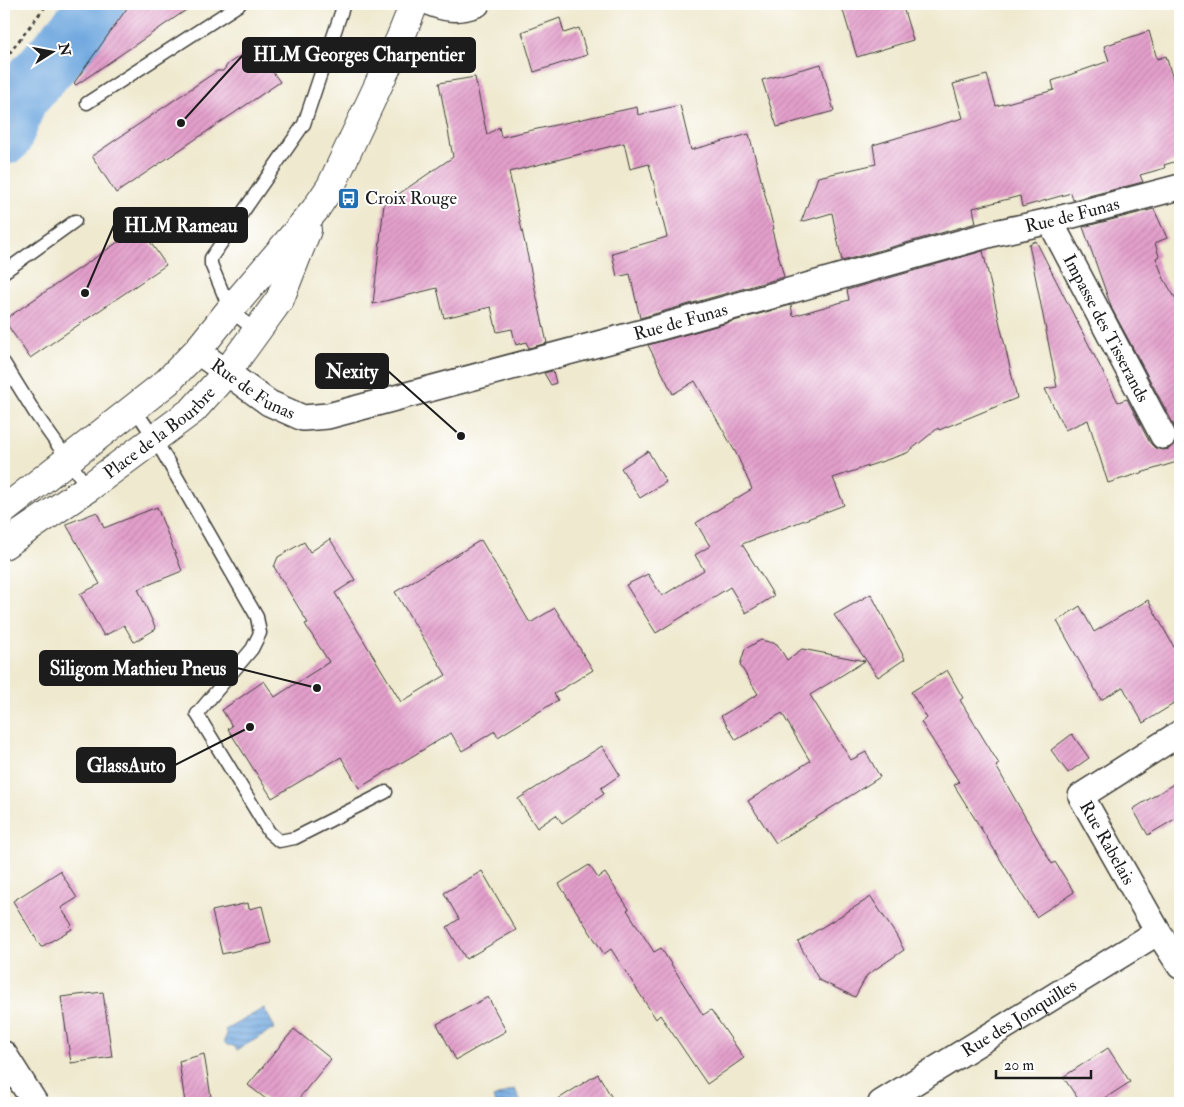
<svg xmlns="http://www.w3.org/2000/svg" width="1184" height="1107" viewBox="0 0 1184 1107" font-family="'IM FELL Double Pica',serif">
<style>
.water{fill:url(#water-rules);stroke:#46627e}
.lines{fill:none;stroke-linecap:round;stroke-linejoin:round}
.river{stroke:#70a8df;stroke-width:58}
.building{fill:url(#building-hatch)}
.service-casing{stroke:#3c3b37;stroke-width:15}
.minor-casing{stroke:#3c3b37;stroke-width:28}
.tertiary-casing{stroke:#3c3b37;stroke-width:30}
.path{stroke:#3c3b37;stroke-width:3;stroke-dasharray:4 4;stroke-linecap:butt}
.service{stroke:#fff;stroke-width:12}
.minor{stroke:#fff;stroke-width:25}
.tertiary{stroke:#fff;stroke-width:28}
.labels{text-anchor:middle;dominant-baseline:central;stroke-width:4;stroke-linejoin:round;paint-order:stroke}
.poi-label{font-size:18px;fill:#1c1c1c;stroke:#fff;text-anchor:start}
.street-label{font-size:18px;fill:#1c1c1c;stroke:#fff}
.leader{fill:none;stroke:#1c1c1c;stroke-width:2}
.callout-dot{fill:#1c1c1c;stroke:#fff;stroke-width:2}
.callout{fill:#1c1c1c;stroke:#1c1c1c;stroke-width:2}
.callout-label{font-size:19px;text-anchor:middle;font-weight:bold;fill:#fff}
</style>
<defs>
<pattern id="water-rules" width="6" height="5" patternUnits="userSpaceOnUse" patternTransform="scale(1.25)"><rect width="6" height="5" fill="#70a8df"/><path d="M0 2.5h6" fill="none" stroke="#5b88b4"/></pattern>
<pattern id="building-hatch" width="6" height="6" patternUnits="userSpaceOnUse" patternTransform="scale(1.25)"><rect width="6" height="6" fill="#e39fcb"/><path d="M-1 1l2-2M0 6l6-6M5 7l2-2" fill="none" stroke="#c288ae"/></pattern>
</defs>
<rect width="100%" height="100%" fill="#fff"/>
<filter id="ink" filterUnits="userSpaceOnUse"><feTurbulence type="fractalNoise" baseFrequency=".02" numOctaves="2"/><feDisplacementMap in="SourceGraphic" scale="10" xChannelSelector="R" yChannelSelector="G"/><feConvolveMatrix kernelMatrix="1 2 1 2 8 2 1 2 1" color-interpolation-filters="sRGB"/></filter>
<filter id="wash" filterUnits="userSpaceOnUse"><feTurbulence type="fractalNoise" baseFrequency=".0096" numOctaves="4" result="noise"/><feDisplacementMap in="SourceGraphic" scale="20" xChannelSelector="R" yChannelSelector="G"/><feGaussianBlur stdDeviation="1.12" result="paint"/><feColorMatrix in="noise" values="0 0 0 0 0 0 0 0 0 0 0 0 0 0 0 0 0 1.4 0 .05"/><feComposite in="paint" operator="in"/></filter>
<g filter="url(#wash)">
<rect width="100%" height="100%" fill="#efe9cf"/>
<!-- water -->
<path class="water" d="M264,1008L275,1028L237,1050L234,1046L227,1045L224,1041L227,1034L225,1030Z
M515,1089L521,1103H495L493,1098Z"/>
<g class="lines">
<!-- river -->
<path class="river" d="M4,136L19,97L80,28L97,4"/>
</g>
<g id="blocks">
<!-- building -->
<path class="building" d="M130,4H195L76,85L74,83Z
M841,4H902L913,40L857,57Z
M560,18L564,33L579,28L587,55L534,72L522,32Z
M1149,31L1157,59L1166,56L1180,103V160L1164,165L1165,168L1140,175L1143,182L1073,200L1071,193L1022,207L1020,196L973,208L976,223L842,261L832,213L801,222L818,177L876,164L873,145L963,118L953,84L987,75L996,106L1054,90L1052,81L1109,61L1104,46Z
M254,46L280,82L116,193L92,156L217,71H223L228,64Z
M821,64L834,111L777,127L762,80Z
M475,77L487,135L499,127L501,137L637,107L638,115L680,105L691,150L749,134L774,229L772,230L784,277L640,318L630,274L617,277L612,253L667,237L649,164L630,169L624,143L509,172L547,343L529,348L526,342L516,345L512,329L497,332L491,307L444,318L437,288L373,304L384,204L453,157L439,83Z
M1154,209L1167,238L1155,243L1159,256L1156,258L1164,279L1180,306V461L1108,483L1088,420L1065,430L1045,389L1057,387L1029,244L1036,241L1118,402L1127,399L1150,443L1155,448L1162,450L1169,449L1175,443L1177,436L1176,429L1112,309L1083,227Z
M140,227L166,265L30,358L4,320Z
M983,251L1017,398L939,430L938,428L907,453L833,478L844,505L742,544L774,596L746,613L730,587L656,633L626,585L648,574L662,596L704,570L695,555L710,546L696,523L752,489L737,455L695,381L673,394L648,345L791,305L793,316L849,300L847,290Z
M553,371L556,383L551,385L544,373Z
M648,451L666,482L640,498L621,468Z
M157,507L182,571L138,589L156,629L134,642L124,625L104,636L80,594L100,584L66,524L97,512L104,528Z
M330,539L355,580L335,593L401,702L446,675L395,592L481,540L530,623L555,608L593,670L554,694L558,700L498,737L495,731L462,751L451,733L359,788L341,757L272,798L228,729L232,726L222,710L264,681L275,697L329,662L305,624L308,623L274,567L278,557L304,542L310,552Z
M871,594L905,659L878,677L834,615Z
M1148,600L1180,658V700L1143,723L1123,687L1101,700L1057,621L1080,606L1094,632Z
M761,640L777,644L787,660L802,649L865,661L810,695L851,760L866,752L880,777L776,843L748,801L810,761L782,713L736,740L721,716L758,694L740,665L745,649Z
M947,670L963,698L960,700L999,764L996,766L1052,864L1055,862L1074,892L1036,917L954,785L959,782L921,722L927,718L911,692Z
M1072,734L1089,758L1068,773L1051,750Z
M602,746L620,775L601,788L604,794L562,823L556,815L537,828L518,799Z
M1180,780V816L1148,835L1133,809Z
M589,865L598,878L605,873L629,909L627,910L654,952L661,948L703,1015L711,1010L744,1058L707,1084L660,1015L656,1019L611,949L604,954L559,884Z
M60,871L77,898L61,908L72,925L70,927L72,929L41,947L13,901Z
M482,871L516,930L466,959L447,927L459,919L444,893Z
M871,897L896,935L904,950L867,975L855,997L819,980L798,942Z
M248,903L249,909L262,906L271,943L222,954L212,911Z
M103,992L112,1057L71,1063L61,997Z
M488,997L506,1031L456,1060L437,1024Z
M294,1029L331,1059L295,1103H271L248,1085Z
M1108,1048L1130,1082L1098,1103H1081L1063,1077Z
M204,1054L212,1103H185L179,1061Z
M598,1074L615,1103H552Z"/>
</g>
</g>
<g filter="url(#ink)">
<use href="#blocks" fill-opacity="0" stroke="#3c3b37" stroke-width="1"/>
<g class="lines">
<defs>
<path id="service" d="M87,103L240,4
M4,272L75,221
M257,332L230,310L211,264V258L304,124L344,4
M4,363L35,413L88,488
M134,408L155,439L257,617L260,633L252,649L197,714L269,832L279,841L295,838L386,792"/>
<g id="minor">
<path d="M433,4C449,10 461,10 477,4"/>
<path id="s1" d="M1050,221L1163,436"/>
<path id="s2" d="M197,351L269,403L303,418L328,416L654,329L995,233L1050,221L1180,187"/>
<path id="s3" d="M1180,733L1081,796L1158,932L1180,966"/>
<path d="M4,1054L35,1103"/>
<path id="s4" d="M881,1103L1158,932"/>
</g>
<g id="tertiary">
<path d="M4,510L167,382L197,351L230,310L315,210L331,186L400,39L414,4"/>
<path id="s5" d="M4,545L88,488L193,410L227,372L280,299L307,230"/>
</g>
</defs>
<!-- service casing -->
<use href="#service" class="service-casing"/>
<!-- minor casing -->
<use href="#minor" class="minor-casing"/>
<!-- tertiary casing -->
<use href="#tertiary" class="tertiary-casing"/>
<!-- path -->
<path class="path" d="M4,60L47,4"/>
<!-- service -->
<use href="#service" class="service"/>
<!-- minor -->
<use href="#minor" class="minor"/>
<!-- tertiary -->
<use href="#tertiary" class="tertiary"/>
</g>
</g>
<!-- icons -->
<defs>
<symbol id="bus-square" viewBox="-11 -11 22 22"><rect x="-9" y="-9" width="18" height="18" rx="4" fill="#1f6fb2" stroke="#fff"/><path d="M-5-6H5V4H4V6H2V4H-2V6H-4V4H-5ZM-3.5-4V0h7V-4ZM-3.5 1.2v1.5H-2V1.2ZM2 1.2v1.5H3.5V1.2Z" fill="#fff"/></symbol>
</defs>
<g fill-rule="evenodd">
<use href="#bus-square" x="336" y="186" width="25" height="25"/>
</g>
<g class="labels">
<!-- poi labels -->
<g class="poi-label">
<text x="365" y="198">Croix Rouge</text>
</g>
<!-- street labels -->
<g class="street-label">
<text stroke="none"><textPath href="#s2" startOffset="922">Rue de Funas</textPath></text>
<text stroke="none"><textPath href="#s2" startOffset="516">Rue de Funas</textPath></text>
<text stroke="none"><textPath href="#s1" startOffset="121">Impasse des Tisserands</textPath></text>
<text stroke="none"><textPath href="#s2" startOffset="68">Rue de Funas</textPath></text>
<text stroke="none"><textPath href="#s5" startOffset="192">Place de la Bourbre</textPath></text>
<text stroke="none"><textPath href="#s3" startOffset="171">Rue Rabelais</textPath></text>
<text stroke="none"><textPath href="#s4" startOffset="162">Rue des Jonquilles</textPath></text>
</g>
</g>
<!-- callouts -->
<path class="leader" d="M181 123L243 55M85 293L114 225M461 436L388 371M317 688L237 668M250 727L175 765"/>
<g class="callout-dot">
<circle cx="181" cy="123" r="5"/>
<circle cx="85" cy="293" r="5"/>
<circle cx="461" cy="436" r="5"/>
<circle cx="317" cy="688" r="5"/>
<circle cx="250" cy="727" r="5"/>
</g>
<g class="callout">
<rect x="243" y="38" width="232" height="34" rx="5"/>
<rect x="114" y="208" width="133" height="34" rx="5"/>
<rect x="316" y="354" width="72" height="34" rx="5"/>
<rect x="40" y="651" width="197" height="34" rx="5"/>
<rect x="77" y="748" width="98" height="34" rx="5"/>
</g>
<g class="callout-label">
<text x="359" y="61">HLM Georges Charpentier</text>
<text x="181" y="232">HLM Rameau</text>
<text x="352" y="378">Nexity</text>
<text x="138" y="675">Siligom Mathieu Pneus</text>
<text x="126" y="772">GlassAuto</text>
</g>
<!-- margin -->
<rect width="1184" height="1107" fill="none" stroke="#fff" stroke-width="20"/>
<!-- north arrow -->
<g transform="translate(52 52) rotate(79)" stroke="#ffffff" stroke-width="4" paint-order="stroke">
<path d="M0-4L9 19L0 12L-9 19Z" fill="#1c1c1c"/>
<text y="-8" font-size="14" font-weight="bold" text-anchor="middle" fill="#1c1c1c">N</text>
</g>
<!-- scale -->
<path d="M996 1070v8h95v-8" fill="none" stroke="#1c1c1c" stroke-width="2.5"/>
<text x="1004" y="1070" font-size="15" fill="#1c1c1c" stroke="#ffffff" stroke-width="4" paint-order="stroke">20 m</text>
</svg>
